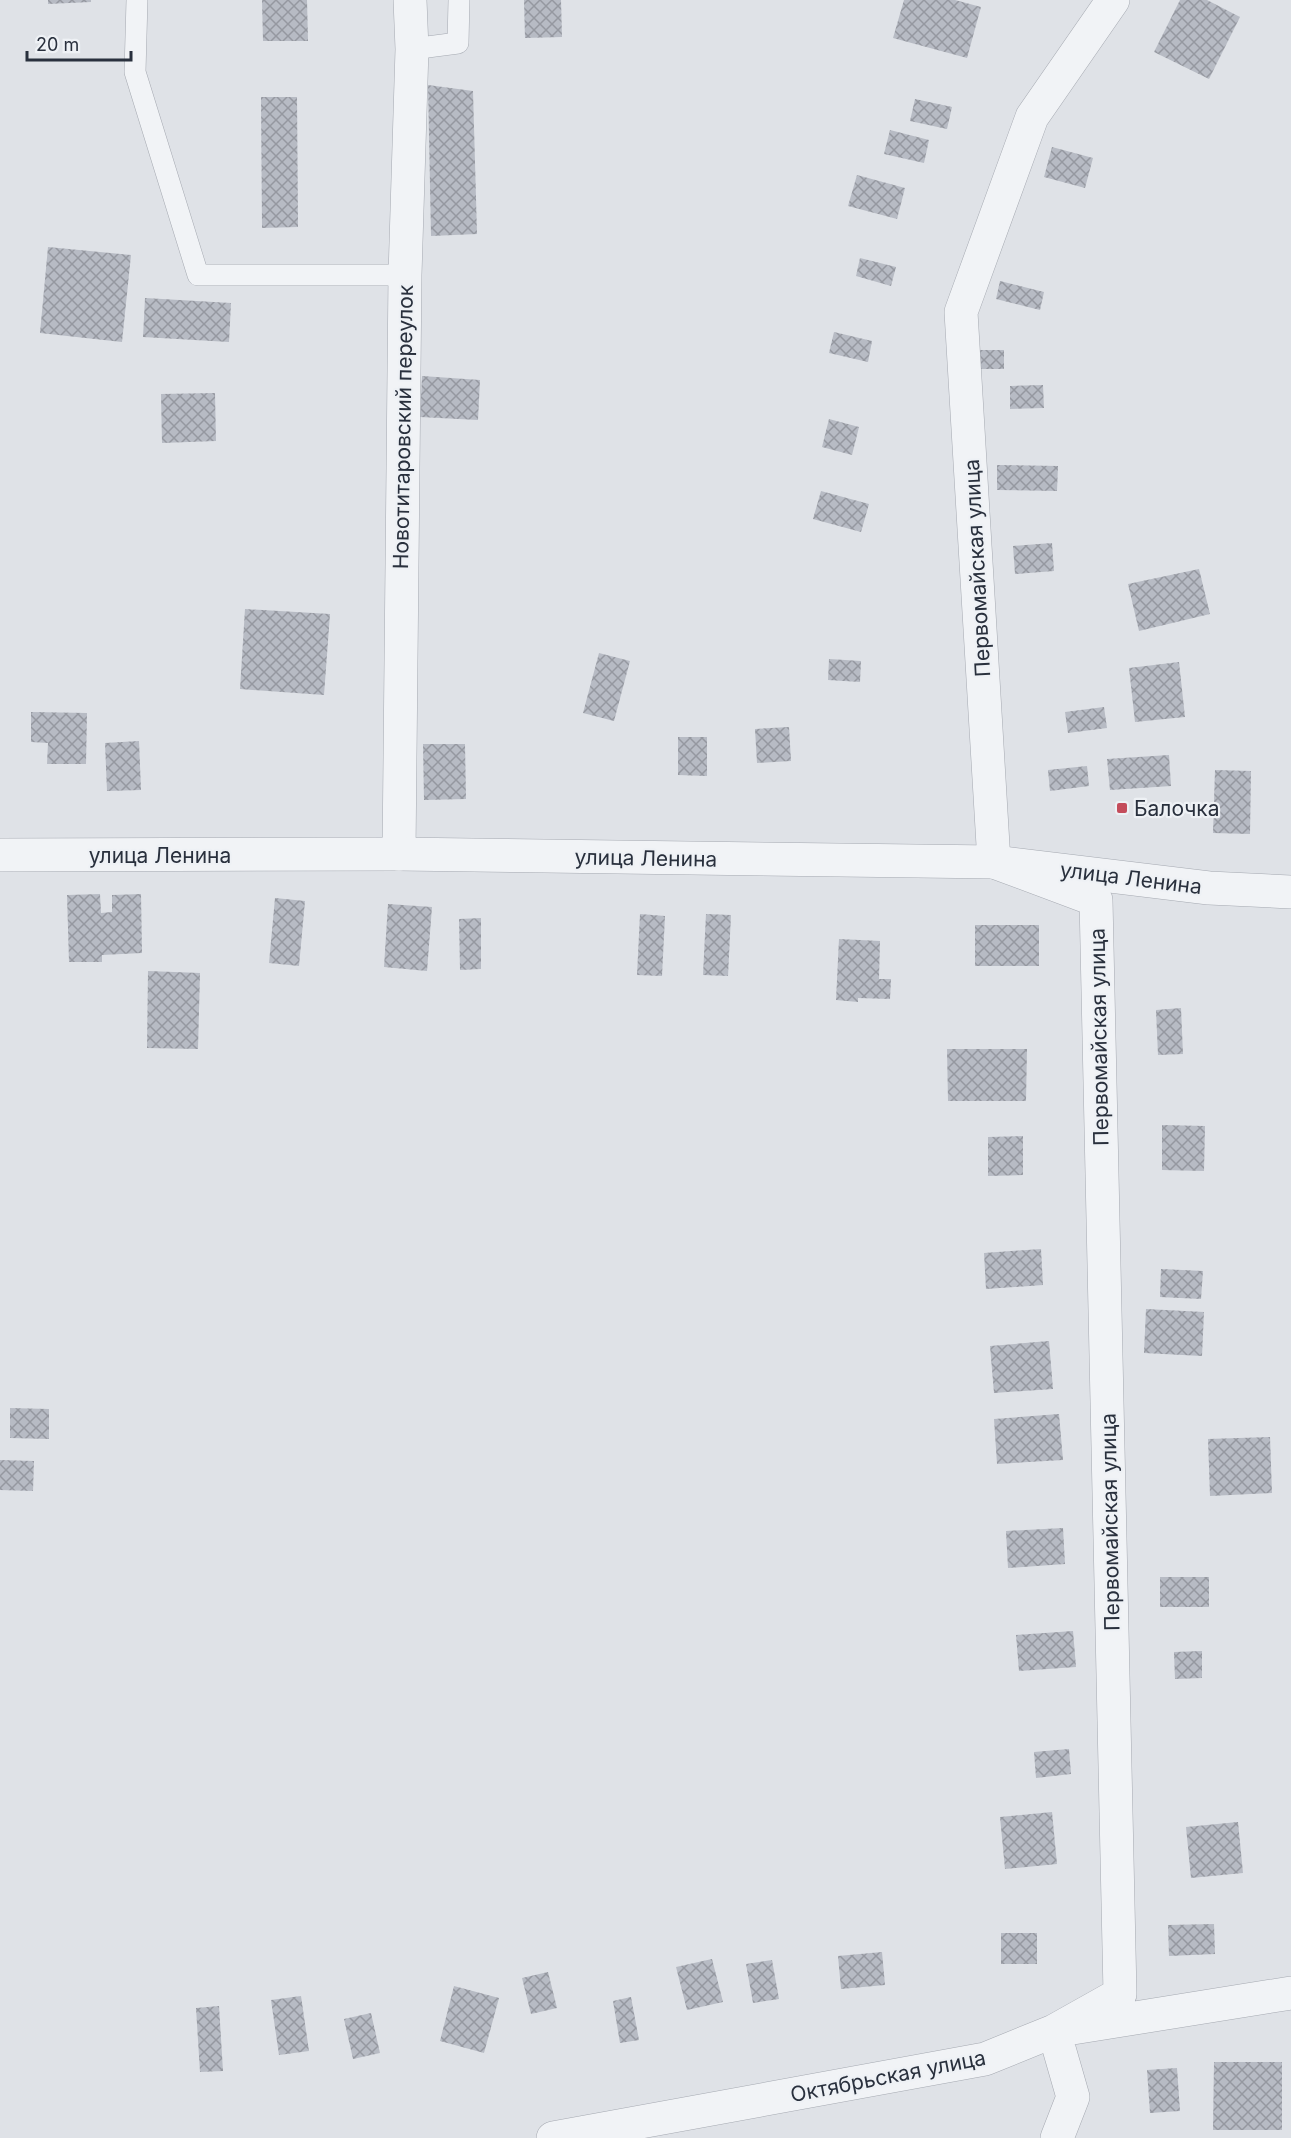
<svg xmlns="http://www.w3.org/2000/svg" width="1291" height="2138" viewBox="0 0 1291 2138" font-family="Inter,sans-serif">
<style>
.building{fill:url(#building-cross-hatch)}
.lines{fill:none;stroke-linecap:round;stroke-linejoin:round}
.service-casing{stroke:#a5a9b1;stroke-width:22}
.minor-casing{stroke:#a5a9b1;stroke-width:34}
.tertiary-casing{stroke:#a5a9b1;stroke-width:34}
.service{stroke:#f1f3f6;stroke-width:21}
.minor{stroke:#f1f3f6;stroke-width:33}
.tertiary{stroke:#f1f3f6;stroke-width:33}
.poi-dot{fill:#c44c5b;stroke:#eef1f5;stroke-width:2}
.labels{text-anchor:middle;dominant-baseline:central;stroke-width:4.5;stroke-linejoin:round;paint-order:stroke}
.street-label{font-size:21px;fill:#29303d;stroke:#eef1f5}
.poi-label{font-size:21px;fill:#29303d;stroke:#eef1f5;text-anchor:start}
</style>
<defs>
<pattern id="building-cross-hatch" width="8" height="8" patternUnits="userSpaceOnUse" patternTransform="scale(1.5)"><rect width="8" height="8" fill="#b7bbc4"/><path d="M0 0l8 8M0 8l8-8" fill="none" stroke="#9598a0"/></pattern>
</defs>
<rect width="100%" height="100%" fill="#dfe2e7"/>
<!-- building -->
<path class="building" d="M48,0H91V2L48,4Z
M262,0H307L308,41H263Z
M524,0H561L562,37L525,38Z
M904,0H955L981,7L967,58L893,38Z
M1180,0H1207L1240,17L1209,79L1154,52Z
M428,85L473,91L477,234L431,236Z
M261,97H297L298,227L262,228Z
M915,99L952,107L947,129L910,121Z
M890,130L929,140L924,163L884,154Z
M1052,147L1093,158L1085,188L1044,177Z
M857,175L905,188L897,219L848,206Z
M48,247L131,255L122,342L40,333Z
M860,258L896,267L891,286L856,276Z
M1000,281L1044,292L1040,310L996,299Z
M145,298L231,303L229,342L143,337Z
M834,332L872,341L868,362L829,353Z
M976,350H1004V369H976Z
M422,376L480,380L478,420L420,417Z
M1043,385L1044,408L1010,409V386Z
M215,393L216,441L162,443L161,394Z
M829,419L859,427L852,455L822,447Z
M997,465L1058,466L1057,491L997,490Z
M821,491L869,504L861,532L813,519Z
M1052,543L1054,571L1015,574L1013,546Z
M1199,569L1210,614L1139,631L1128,584Z
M245,609L330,614L324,695L240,689Z
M599,653L630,661L614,721L583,713Z
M829,659L861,661L860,682L828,680Z
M1179,662L1185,717L1135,722L1129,668Z
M1104,707L1107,728L1068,733L1065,712Z
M31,712L87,713L86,764H47L48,743L31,742Z
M789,727L791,761L757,763L755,729Z
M678,737H707V776L678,775Z
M139,741L141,790L107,791L105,743Z
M423,744H465L466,799L424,800Z
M1169,755L1171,786L1110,790L1107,759Z
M1087,766L1089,786L1050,791L1048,770Z
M1215,770L1251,771L1250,834L1213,833Z
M100,894L101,913L112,912V895L141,894L142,953L102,955V962H69L67,895Z
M275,898L305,901L299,966L269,963Z
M388,904L432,907L427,971L384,967Z
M640,914L665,916L662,976L637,975Z
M706,914L731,915L728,976L703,975Z
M481,918V969L460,970L459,919Z
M975,925H1039V966H975Z
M839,939L880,941L879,979H891L890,999L858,998V1002L836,1000Z
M148,971L200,973L198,1049L147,1048Z
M1181,1008L1183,1054L1158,1055L1156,1010Z
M947,1049H1027L1026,1101H948Z
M1162,1125L1205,1126L1204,1171L1162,1170Z
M1023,1136V1175L988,1176V1137Z
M1041,1249L1043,1285L986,1289L984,1253Z
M1161,1269L1203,1271L1201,1299L1160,1297Z
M1146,1309L1204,1312L1202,1356L1144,1353Z
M1049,1341L1053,1389L994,1393L990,1346Z
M10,1408L49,1409V1439L10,1438Z
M1059,1414L1063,1460L997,1464L994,1419Z
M1270,1437L1272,1493L1210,1496L1208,1439Z
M0,1460L34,1461L33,1491L0,1490Z
M1063,1528L1065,1564L1008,1568L1006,1531Z
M1160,1577H1209V1607H1160Z
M1073,1631L1076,1667L1019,1671L1016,1635Z
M1202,1651V1678L1175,1679L1174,1652Z
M1069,1749L1071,1774L1036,1778L1034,1752Z
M1052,1812L1057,1864L1005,1869L1000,1817Z
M1238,1822L1243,1873L1191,1878L1186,1827Z
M1214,1924L1215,1954L1169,1956L1168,1925Z
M1001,1933H1037V1964H1001Z
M882,1952L885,1985L841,1989L838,1956Z
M712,1959L723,2002L687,2010L676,1967Z
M772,1960L779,1999L753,2003L746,1964Z
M548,1972L557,2008L531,2014L522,1978Z
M454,1986L499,1998L484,2053L440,2041Z
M301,1996L309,2051L279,2055L271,2000Z
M631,1997L639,2040L620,2043L613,2001Z
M219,2006L223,2071L200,2072L196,2008Z
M371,2013L380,2053L353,2059L344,2019Z
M1214,2062H1282V2130H1213Z
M1177,2068L1180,2111L1150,2113L1147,2070Z"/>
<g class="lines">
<defs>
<path id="service" d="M137,0L135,72L198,275H405
M412,49L458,43L459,0"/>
<path id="minor" d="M399,854L405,275L412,49L410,0
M553,2138L985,2059L1054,2031L1291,1993
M1057,2138L1073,2097L1054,2031L1120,1994L1096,900L994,862L961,312L1032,117L1113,0"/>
<path id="tertiary" d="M0,855L399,854L994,862L1209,888L1291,892"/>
</defs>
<!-- service casing -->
<use href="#service" class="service-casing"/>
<!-- minor casing -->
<use href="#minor" class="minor-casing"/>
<!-- tertiary casing -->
<use href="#tertiary" class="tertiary-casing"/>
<!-- service -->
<use href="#service" class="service"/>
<!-- minor -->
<use href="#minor" class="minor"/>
<!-- tertiary -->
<use href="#tertiary" class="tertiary"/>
</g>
<!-- markers -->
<rect class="poi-dot" x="1116" y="802" width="12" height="12" rx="3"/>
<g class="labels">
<!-- street labels -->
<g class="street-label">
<text transform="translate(403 427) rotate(-89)">Новотитаровский переулок</text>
<text transform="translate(977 568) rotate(-93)">Первомайская улица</text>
<text x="160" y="855">улица Ленина</text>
<text transform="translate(646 858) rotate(1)">улица Ленина</text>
<text transform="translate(1131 878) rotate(7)">улица Ленина</text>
<text transform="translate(1099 1037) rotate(-91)">Первомайская улица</text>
<text transform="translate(1110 1522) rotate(-91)">Первомайская улица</text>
<text transform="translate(888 2076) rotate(-11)">Октябрьская улица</text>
</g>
<!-- poi labels -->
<g class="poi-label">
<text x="1134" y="808">Балочка</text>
</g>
</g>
<!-- scale -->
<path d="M27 51v9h104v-9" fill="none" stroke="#29303d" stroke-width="3"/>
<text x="36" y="51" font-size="18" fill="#29303d" stroke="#eef1f5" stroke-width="4.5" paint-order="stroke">20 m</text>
</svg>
